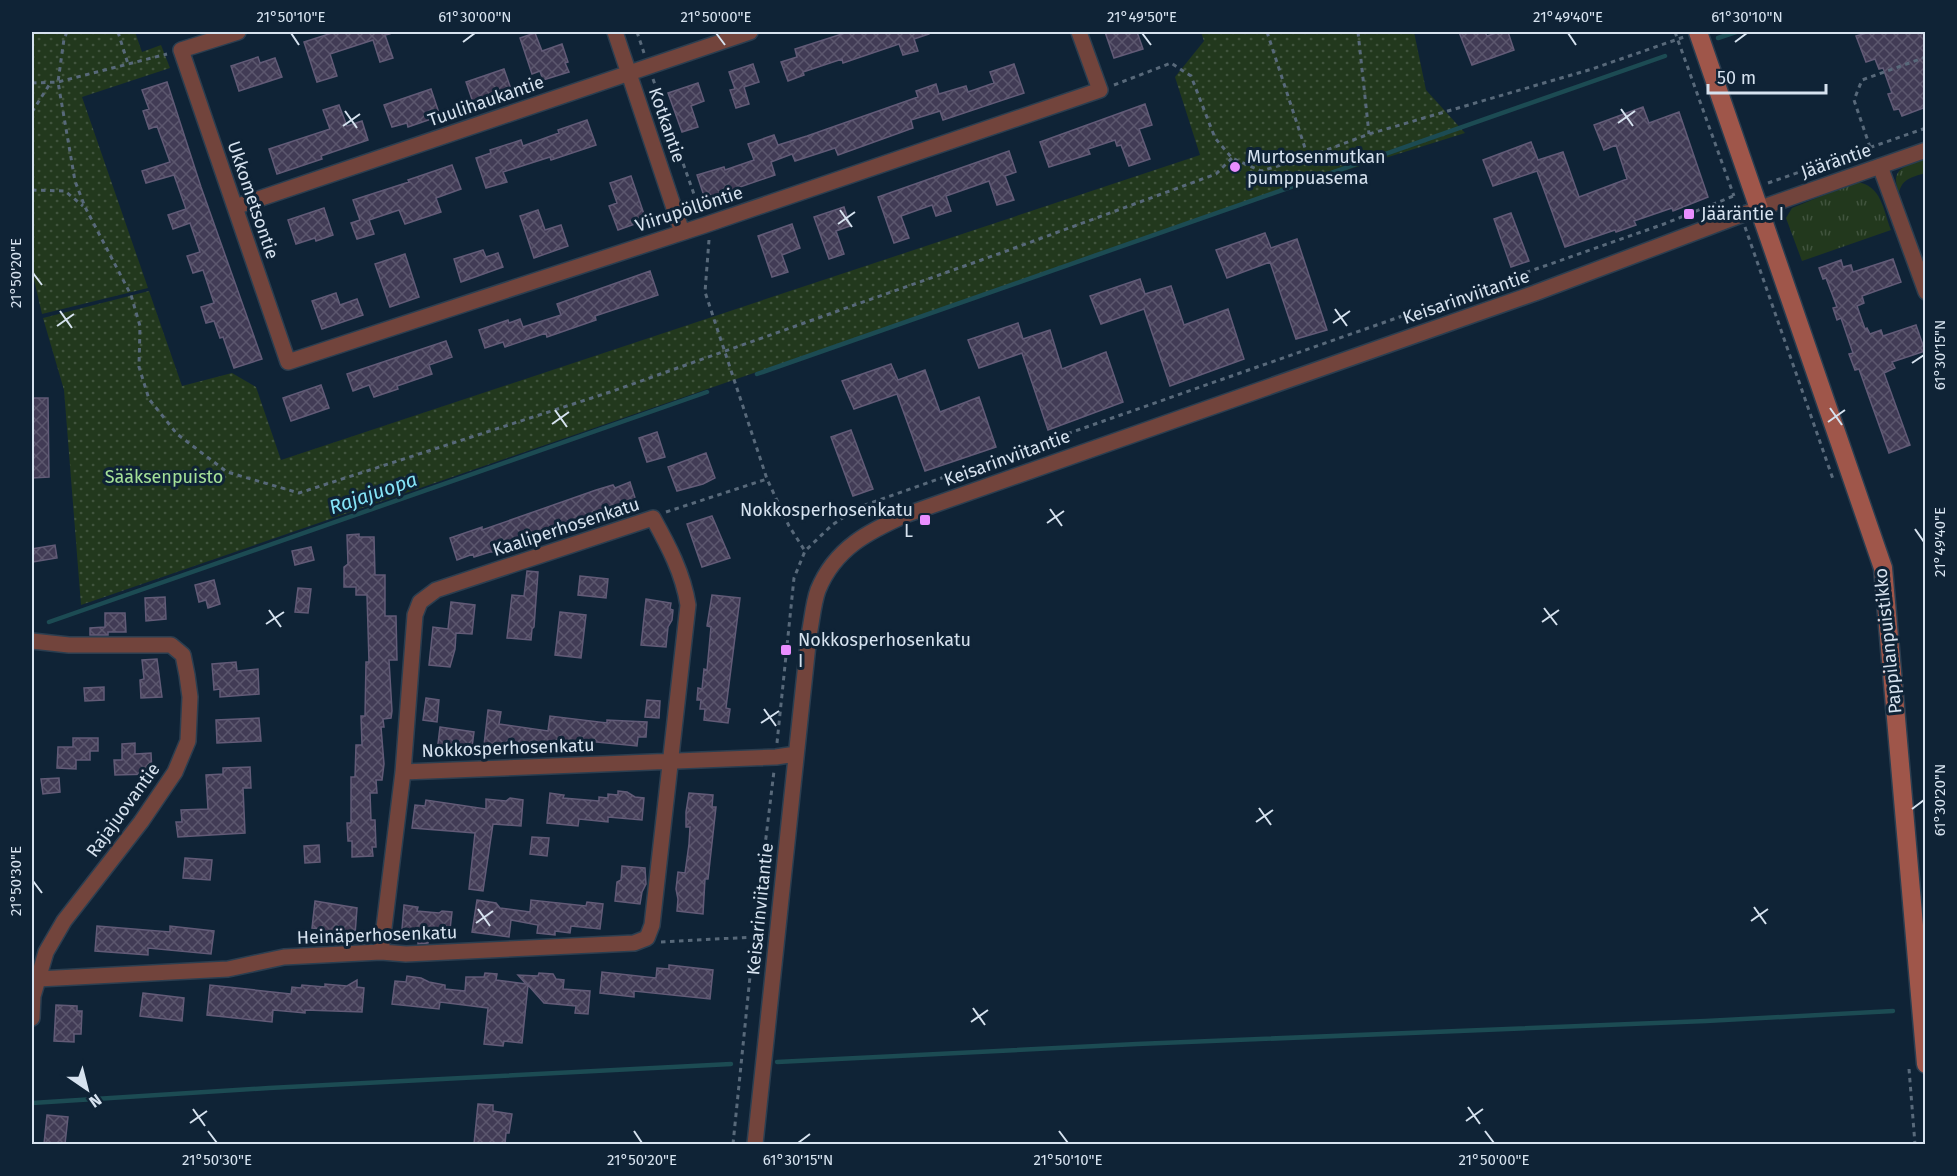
<svg xmlns="http://www.w3.org/2000/svg" width="1957" height="1176" viewBox="0 0 1957 1176" font-family="'Fira Sans',sans-serif">
<style>
.grass{fill:url(#grass-tufts)}
.park{fill:url(#park-dots)}
.lines{fill:none;stroke-linecap:round;stroke-linejoin:round}
.stream{stroke:#1c4b53;stroke-width:4.5}
.building{fill:url(#building-cross-hatch);stroke:#625b77;stroke-width:1.5}
.street-casing{stroke:#2b3e50;stroke-width:18}
.secondary-casing{stroke:#2b3e50;stroke-width:21}
.path{stroke:#58697a;stroke-width:3;stroke-dasharray:4.5 4.5;stroke-linecap:butt}
.street{stroke:#72443c;stroke-width:15}
.secondary{stroke:#9f564a;stroke-width:18}
.ticks{fill:none;stroke:#d6e2ef;stroke-width:2}
.poi-dot{fill:#e98eff;stroke:#0f2336;stroke-width:2}
.labels{text-anchor:middle;dominant-baseline:central;stroke-width:6;stroke-linejoin:round;paint-order:stroke}
.street-label{font-size:18px;fill:#d6e2ef;stroke:#0f2336}
.poi-label{font-size:18px;fill:#d6e2ef;stroke:#0f2336;text-anchor:start}
.park-label{font-size:18px;fill:#a5e198;stroke:#0f2336}
.water-label{font-size:20px;font-style:italic;fill:#85e4f7;stroke:#0f2336}
.neatline{fill:none;stroke:#d6e2ef;stroke-width:2}
.ticks-label{font-size:15px;text-anchor:middle;fill:#d6e2ef}
</style>
<defs>
<pattern id="grass-tufts" width="24" height="20" patternUnits="userSpaceOnUse" patternTransform="scale(1.5)"><rect width="24" height="20" fill="#22381d"/><path d="M3 7l-1-3M5 7V3M7 7l1-3M15 17l-1-3M17 17v-4M19 17l1-3" fill="none" stroke="#41543e"/></pattern>
<pattern id="park-dots" width="8" height="8" patternUnits="userSpaceOnUse" patternTransform="scale(1.5)"><rect width="8" height="8" fill="#22381d"/><path d="M2 2h.1M6 6h.1" fill="none" stroke="#41543e" stroke-width="1.8" stroke-linecap="round"/></pattern>
<pattern id="building-cross-hatch" width="8" height="8" patternUnits="userSpaceOnUse" patternTransform="scale(1.5)"><rect width="8" height="8" fill="#413b55"/><path d="M0 0l8 8M0 8l8-8" fill="none" stroke="#5c576e"/></pattern>
</defs>
<rect width="100%" height="100%" fill="#0f2336"/>
<!-- grass -->
<path class="grass" d="M1925,159V173C1913,177 1902,178 1899,193C1889,168 1906,166 1925,159Z
M1856,182C1882,185 1883,210 1891,230L1802,261L1786,218L1792,208Z"/>
<!-- park -->
<path class="park" d="M32,32H135L142,52L161,45L170,68L82,97L148,288L42,314L32,271Z
M1201,32H1414L1426,90L1465,133L1299,185L81,605L64,390L43,318L149,291L182,386L232,373L256,387L281,460L1200,155L1175,77L1204,41Z"/>
<g class="lines">
<!-- stream -->
<path class="stream" d="M1718,38L1736,32
M757,374L1665,56
M49,622L707,392
M777,1062L1137,1044L1706,1021L1893,1011
M32,1103L269,1088L731,1064"/>
</g>
<!-- building -->
<path class="building" d="M335,32H390V34L385,35L393,58L380,62L373,40L330,54L337,76L317,82L304,42Z
M848,32H929V34L914,39L918,51L903,55L899,44L843,63L842,59L803,72L804,75L788,81L781,62L797,57L795,49Z
M1105,32H1137L1143,49L1114,58Z
M1459,32H1485L1487,36L1499,32H1508L1514,50L1472,65Z
M1870,32H1926V107L1902,116L1899,109L1894,110L1888,94L1892,93L1883,68L1879,69L1875,59L1866,62L1856,36Z
M535,33L542,51L562,44L568,62L565,63L569,72L543,80L540,71L532,74L520,38Z
M258,57L260,63L275,58L282,77L239,91L231,66Z
M753,64L759,82L744,87L749,104L736,108L730,90L735,89L729,72Z
M1014,64L1024,93L943,120L940,111L911,120L913,128L838,155L835,148L795,161L792,154L771,162L775,175L705,199L697,175L724,167L725,170L754,160L748,144L774,135L778,145L807,136L918,97L916,91L936,84L939,94L966,86L968,92L994,83L990,72Z
M504,69L512,92L474,105L466,82Z
M167,82L201,187L262,359L234,368L223,337L220,338L214,321L206,323L201,307L214,303L203,270L193,273L187,256L200,252L190,223L173,229L168,215L186,209L174,175L146,183L142,171L170,162L157,126L149,129L143,111L149,109L142,90Z
M698,83L704,101L691,106L698,127L682,132L668,93Z
M431,89L440,116L408,127L407,123L392,127L384,105Z
M1145,104L1152,125L1139,129L1150,159L1129,166L1121,145L1117,146L1115,140L1088,149L1090,154L1049,167L1040,142Z
M339,105L347,126L362,121L368,140L321,156L322,159L277,174L269,149L330,129L323,110Z
M1643,107L1649,123L1679,112L1708,197L1673,211L1672,208L1634,221L1636,225L1616,232L1615,230L1565,247L1537,171L1493,186L1483,160L1531,142L1538,160L1563,152L1579,197L1627,179L1616,145L1604,150L1594,125Z
M587,120L596,145L551,160L550,157L503,172L507,182L486,188L476,158L491,153L490,150L521,140L523,146L559,133L558,130Z
M1009,151L1016,172L1005,176L1014,200L997,205L989,181L946,196L951,211L936,216L932,205L901,216L909,238L894,243L878,197Z
M452,165L461,189L436,198L441,212L405,224L399,210L369,220L374,234L357,239L351,223L360,220L353,200L409,182L408,180Z
M631,176L646,220L618,230L609,206L617,203L610,183Z
M844,207L850,226L836,231L844,254L829,259L814,217Z
M324,208L333,235L316,241L315,238L296,244L288,220Z
M538,210L545,230L561,225L568,246L534,258L520,216Z
M1511,213L1529,261L1511,267L1494,219Z
M792,224L800,248L782,255L788,272L772,277L758,236Z
M1265,233L1271,248L1297,239L1327,330L1296,339L1270,262L1227,278L1216,250Z
M483,250L486,257L498,253L503,267L461,282L454,259Z
M405,254L419,297L390,307L375,264Z
M1893,259L1901,282L1862,296L1864,303L1857,306L1865,329L1867,328L1870,334L1881,330L1883,336L1916,325L1925,351L1892,362L1895,368L1884,373L1910,445L1889,453L1859,369L1855,370L1849,354L1853,353L1841,318L1837,320L1833,308L1837,307L1826,278L1823,279L1819,268L1841,260L1843,267L1851,265L1853,272Z
M650,271L658,295L595,316L596,320L547,337L546,333L505,347L503,342L485,348L479,330L508,320L509,323L520,319L523,327L561,315L557,304Z
M1140,279L1145,294L1171,286L1184,325L1228,309L1244,359L1170,386L1144,309L1101,324L1090,296Z
M336,293L340,305L357,299L363,315L322,329L312,301Z
M1018,323L1023,339L1050,330L1062,369L1106,352L1123,402L1048,430L1022,353L979,368L968,340Z
M446,341L452,357L429,365L432,374L397,386L398,389L374,397L369,385L353,391L347,374Z
M891,364L898,380L925,370L940,412L979,397L996,447L925,471L897,394L854,409L842,381Z
M321,385L329,408L291,421L283,398Z
M32,398H48L49,477L32,478Z
M851,430L873,489L853,496L831,437Z
M657,432L665,457L647,462L639,438Z
M706,453L715,478L703,484L677,491L668,467Z
M630,482L637,504L607,514L605,511L580,519L581,523L558,531L557,529L506,546L507,549L500,552H490L474,557L473,554L457,560L450,538L482,527V530L596,490L613,485L615,488Z
M712,516L730,558L702,567L687,524Z
M359,534V537H374L375,575H385V616H396L397,660H389L392,711L391,718L383,719L384,727H381L384,764L382,780H376L377,793H370L371,820H375L376,847H372L373,856L352,857V841H348L347,823H351V777H355L356,745H362L361,716H365L366,662H369L367,595H356V587H344V567L348,564L347,535Z
M55,545L57,558L32,562V549Z
M311,547L314,560L295,565L292,551Z
M527,571L538,572L534,627L532,629L531,640L507,638L512,595L524,596Z
M580,576L608,579L606,598L578,595Z
M214,580L220,604L208,608L206,600L199,602L195,585Z
M298,588L311,589L308,613L295,612Z
M712,595L740,598L726,708L730,709L728,723L704,720L705,709H700L701,700H697L698,688L702,689L704,669L707,670L711,627L707,626Z
M165,597L166,619L146,621L145,598Z
M646,599L671,603L670,609L673,610L672,620L668,627L666,647L641,645Z
M451,602L475,605L472,634L456,633L455,649L450,667L429,665L433,627L448,629Z
M560,612L586,615L581,658L555,655Z
M105,613H125L126,632H108V635H90V628L105,627Z
M157,659L162,697L141,698L140,680L144,679L142,660Z
M236,662L237,671L258,669L259,694L220,697V689L214,690L212,664Z
M104,687V700L85,701L84,688Z
M426,698L439,700L437,722L423,720Z
M647,700L660,701L659,718L645,717Z
M488,710L501,712L499,724L548,731L550,716L607,723V720L647,722L646,737H638L637,746L586,741L585,750L529,743L528,751L504,750L502,747L484,745Z
M259,718L261,741L217,743L216,720Z
M440,727L474,732L471,755H443V752H437Z
M73,738H98V751H90V760H76V769L57,768L58,747H73Z
M135,743V754L151,753L152,774L115,775L114,760H122V744Z
M250,767L251,788H243L245,833L178,837L176,822H182L181,810L208,809L206,775L223,774V768Z
M59,778L60,792L43,794L41,779Z
M618,791L627,792L635,797L644,798L642,820L608,817V822L579,819L578,826L547,823L550,793L564,795L563,798L599,801V797L608,798V794L618,795Z
M689,793L713,795L712,807H716L708,879H705L703,914L677,911L678,899L676,889L678,872L685,873L689,844L690,827H686V812Z
M510,798L523,800L521,826L493,824L483,891L469,889L475,833L412,828L415,805L425,806L426,800L486,809V799L506,801Z
M532,837L549,838L547,856L530,854Z
M319,845L320,862L305,863L304,846Z
M185,858L212,860L210,880L183,878Z
M622,866L645,868L646,884L642,892L640,904L615,901L617,882L621,880Z
M477,900L496,903L500,908L530,912L531,900L586,906L587,902L603,904L600,929L571,926L570,933L555,931V935L537,933L538,925L511,920L509,937L472,932Z
M315,901L357,908L355,935L331,933V931H323L324,929L312,928Z
M404,905L418,907L417,911L439,913L442,911L452,912L449,938L429,936L428,943L418,944V935H411L412,930L402,929Z
M97,926L170,932V926L214,931L211,954L148,948V955L95,951Z
M669,965L713,970L710,999L634,991V997L600,993L602,972L656,978L657,968L669,969Z
M485,973L497,974L496,980L526,984L518,975L538,976L539,973L553,974L556,979L564,980L563,989L590,991L588,1014L575,1013L576,1006L544,1003L528,985L522,1043L504,1041L503,1046L484,1044L488,1008L440,1002L439,1009L392,1004L395,981L406,982L407,976L421,978L429,982L445,985V989L465,991L466,977H484Z
M357,980V987L364,988L362,1012L305,1010V1013L273,1010L272,1022L207,1015L210,985L291,994L292,987L301,988L302,985L325,987V984L347,986Z
M143,993L184,998L182,1021L140,1016Z
M56,1005L77,1006V1011H82L81,1034H74V1042L54,1041Z
M478,1104L493,1105V1111L512,1114L509,1133H506L505,1144H474Z
M47,1115L68,1117L65,1144H44Z"/>
<g class="lines">
<defs>
<path id="street" d="M238,32L181,50L288,362L705,225L1100,90L1079,32
M615,32L682,232
M1880,166L1926,292
M235,207L750,32
M32,641L69,645H171L183,655L187,675L190,697L188,741L175,772L141,822L64,921L46,952L33,996L32,1018
M381,952L403,772L776,757L796,754
M38,979L228,969L284,957L381,952L406,954L634,943L647,938L652,925L688,605C683,573 668,545 653,518L436,590L420,602L415,615L403,772
M755,1144L809,635C812,621 813,604 818,590C835,548 869,531 908,514L1535,293L1741,215L1926,150"/>
<path id="secondary" d="M1698,32L1883,568L1926,1064"/>
</defs>
<!-- street casing -->
<use href="#street" class="street-casing"/>
<!-- secondary casing -->
<use href="#secondary" class="secondary-casing"/>
<!-- path -->
<path class="path" d="M67,32L64,39L58,82L75,181L85,207L131,295L140,326L139,367L149,399L177,434L227,472L299,493L610,392L1001,253L1216,174L1232,158
M118,32L128,64
M637,32L644,53
M1267,32L1308,157
M1358,32L1369,134
M1675,32L1734,196
M653,79L700,211
M32,83L58,82L167,54
M1114,85L1171,63L1191,76L1215,138L1232,158L1261,171L1308,157L1369,134L1592,69L1684,37
M32,112L51,82
M1870,147L1854,100L1862,80L1926,57
M1768,183L1926,128
M32,190L65,191L83,206
M1745,227L1833,479
M709,240L705,292L767,479L789,526L805,551
M666,512L767,479
M777,743L794,578L805,551L832,525L859,507L1664,224L1736,195
M661,942L754,937
M1909,1069L1915,1144
M733,1144L754,937L774,771"/>
<!-- street -->
<use href="#street" class="street"/>
<!-- secondary -->
<use href="#secondary" class="secondary"/>
</g>
<!-- ticks -->
<path class="ticks" d="M291,33L299,45M716,33L725,45M1142,33L1151,45M1568,33L1576,45M463,42L475,33M1735,42L1747,33M1621,109L1633,126M345,111L357,128M1618,123L1635,111M343,126L360,114M840,210L852,227M838,224L855,212M33,273L42,285M1335,309L1347,326M60,311L72,328M1333,323L1350,311M57,326L74,314M1912,363L1924,355M1830,408L1842,425M555,410L567,427M1828,422L1845,410M552,424L569,412M1050,509L1062,526M1047,523L1064,511M1915,529L1924,542M1544,608L1557,625M269,610L281,627M1542,622L1559,610M266,624L284,612M764,709L776,726M761,723L779,711M1259,808L1271,825M1912,809L1924,800M1256,822L1273,810M33,881L42,893M1754,907L1766,924M478,909L490,926M1751,921L1768,909M476,923L493,911M973,1008L985,1025M971,1022L988,1010M1468,1107L1480,1124M193,1109L205,1126M1466,1121L1483,1109M190,1123L207,1111M208,1131L217,1143M634,1131L642,1143M1059,1131L1068,1143M1485,1131L1494,1143M798,1143L810,1134"/>
<!-- markers -->
<g class="poi-dot">
<circle cx="1235" cy="167" r="6"/>
<rect x="1683" y="208" width="12" height="12" rx="3"/>
<rect x="919" y="514" width="12" height="12" rx="3"/>
<rect x="780" y="644" width="12" height="12" rx="3"/>
</g>
<g class="labels">
<!-- street labels -->
<g class="street-label">
<text transform="translate(486 101) rotate(-19)">Tuulihaukantie</text>
<text transform="translate(667 125) rotate(71)">Kotkantie</text>
<text transform="translate(1836 161) rotate(-19)">Jääräntie</text>
<text transform="translate(253 200) rotate(71)">Ukkometsontie</text>
<text transform="translate(689 209) rotate(-18)">Viirupöllöntie</text>
<text transform="translate(1466 297) rotate(-19)">Keisarinviitantie</text>
<text transform="translate(1007 458) rotate(-20)">Keisarinviitantie</text>
<text transform="translate(566 527) rotate(-18)">Kaaliperhosenkatu</text>
<text transform="translate(1888 641) rotate(-96)">Pappilanpuistikko</text>
<text transform="translate(508 748) rotate(-2)">Nokkosperhosenkatu</text>
<text transform="translate(123 810) rotate(-54)">Rajajuovantie</text>
<text transform="translate(760 909) rotate(-84)">Keisarinviitantie</text>
<text transform="translate(377 935) rotate(-2)">Heinäperhosenkatu</text>
</g>
<!-- poi labels -->
<g class="poi-label">
<text x="1247" y="157">Murtosenmutkan<tspan x="1247" dy="21">pumppuasema</tspan></text>
<text x="1701" y="214">Jääräntie I</text>
<text x="913" y="510" text-anchor="end">Nokkosperhosenkatu<tspan x="913" dy="21">L</tspan></text>
<text x="798" y="640">Nokkosperhosenkatu<tspan x="798" dy="21">I</tspan></text>
</g>
<!-- park labels -->
<g class="park-label">
<text x="164" y="477">Sääksenpuisto</text>
</g>
<!-- water labels -->
<g class="water-label">
<text transform="translate(373 493) rotate(-19)">Rajajuopa</text>
</g>
</g>
<!-- border -->
<rect width="1957" height="1176" fill="none" stroke="#0f2336" stroke-width="66"/>
<!-- north arrow -->
<g transform="translate(87 1089) rotate(145)" stroke="#0f2336" stroke-width="4.5" paint-order="stroke">
<path d="M0-4.5L10 22L0 15L-10 22Z" fill="#d6e2ef"/>
<text y="-9" font-size="16" font-weight="bold" text-anchor="middle" fill="#d6e2ef">N</text>
</g>
<!-- scale -->
<path d="M1708 84v9h118v-9" fill="none" stroke="#d6e2ef" stroke-width="3"/>
<text x="1717" y="84" font-size="18" fill="#d6e2ef" stroke="#0f2336" stroke-width="4.5" paint-order="stroke">50 m</text>
<rect x="33" y="33" width="1891" height="1110" class="neatline"/>
<g class="ticks-label">
<text x="291" y="22">21°50'10"E</text>
<text x="475" y="22">61°30'00"N</text>
<text x="716" y="22">21°50'00"E</text>
<text x="1142" y="22">21°49'50"E</text>
<text x="1568" y="22">21°49'40"E</text>
<text x="1747" y="22">61°30'10"N</text>
<text transform="translate(16 273) rotate(-90)" y="5">21°50'20"E</text>
<text transform="translate(1940 355) rotate(-90)" y="5">61°30'15"N</text>
<text transform="translate(1940 542) rotate(-90)" y="5">21°49'40"E</text>
<text transform="translate(1940 800) rotate(-90)" y="5">61°30'20"N</text>
<text transform="translate(16 881) rotate(-90)" y="5">21°50'30"E</text>
<text x="217" y="1165">21°50'30"E</text>
<text x="642" y="1165">21°50'20"E</text>
<text x="798" y="1165">61°30'15"N</text>
<text x="1068" y="1165">21°50'10"E</text>
<text x="1494" y="1165">21°50'00"E</text>
</g>
</svg>
